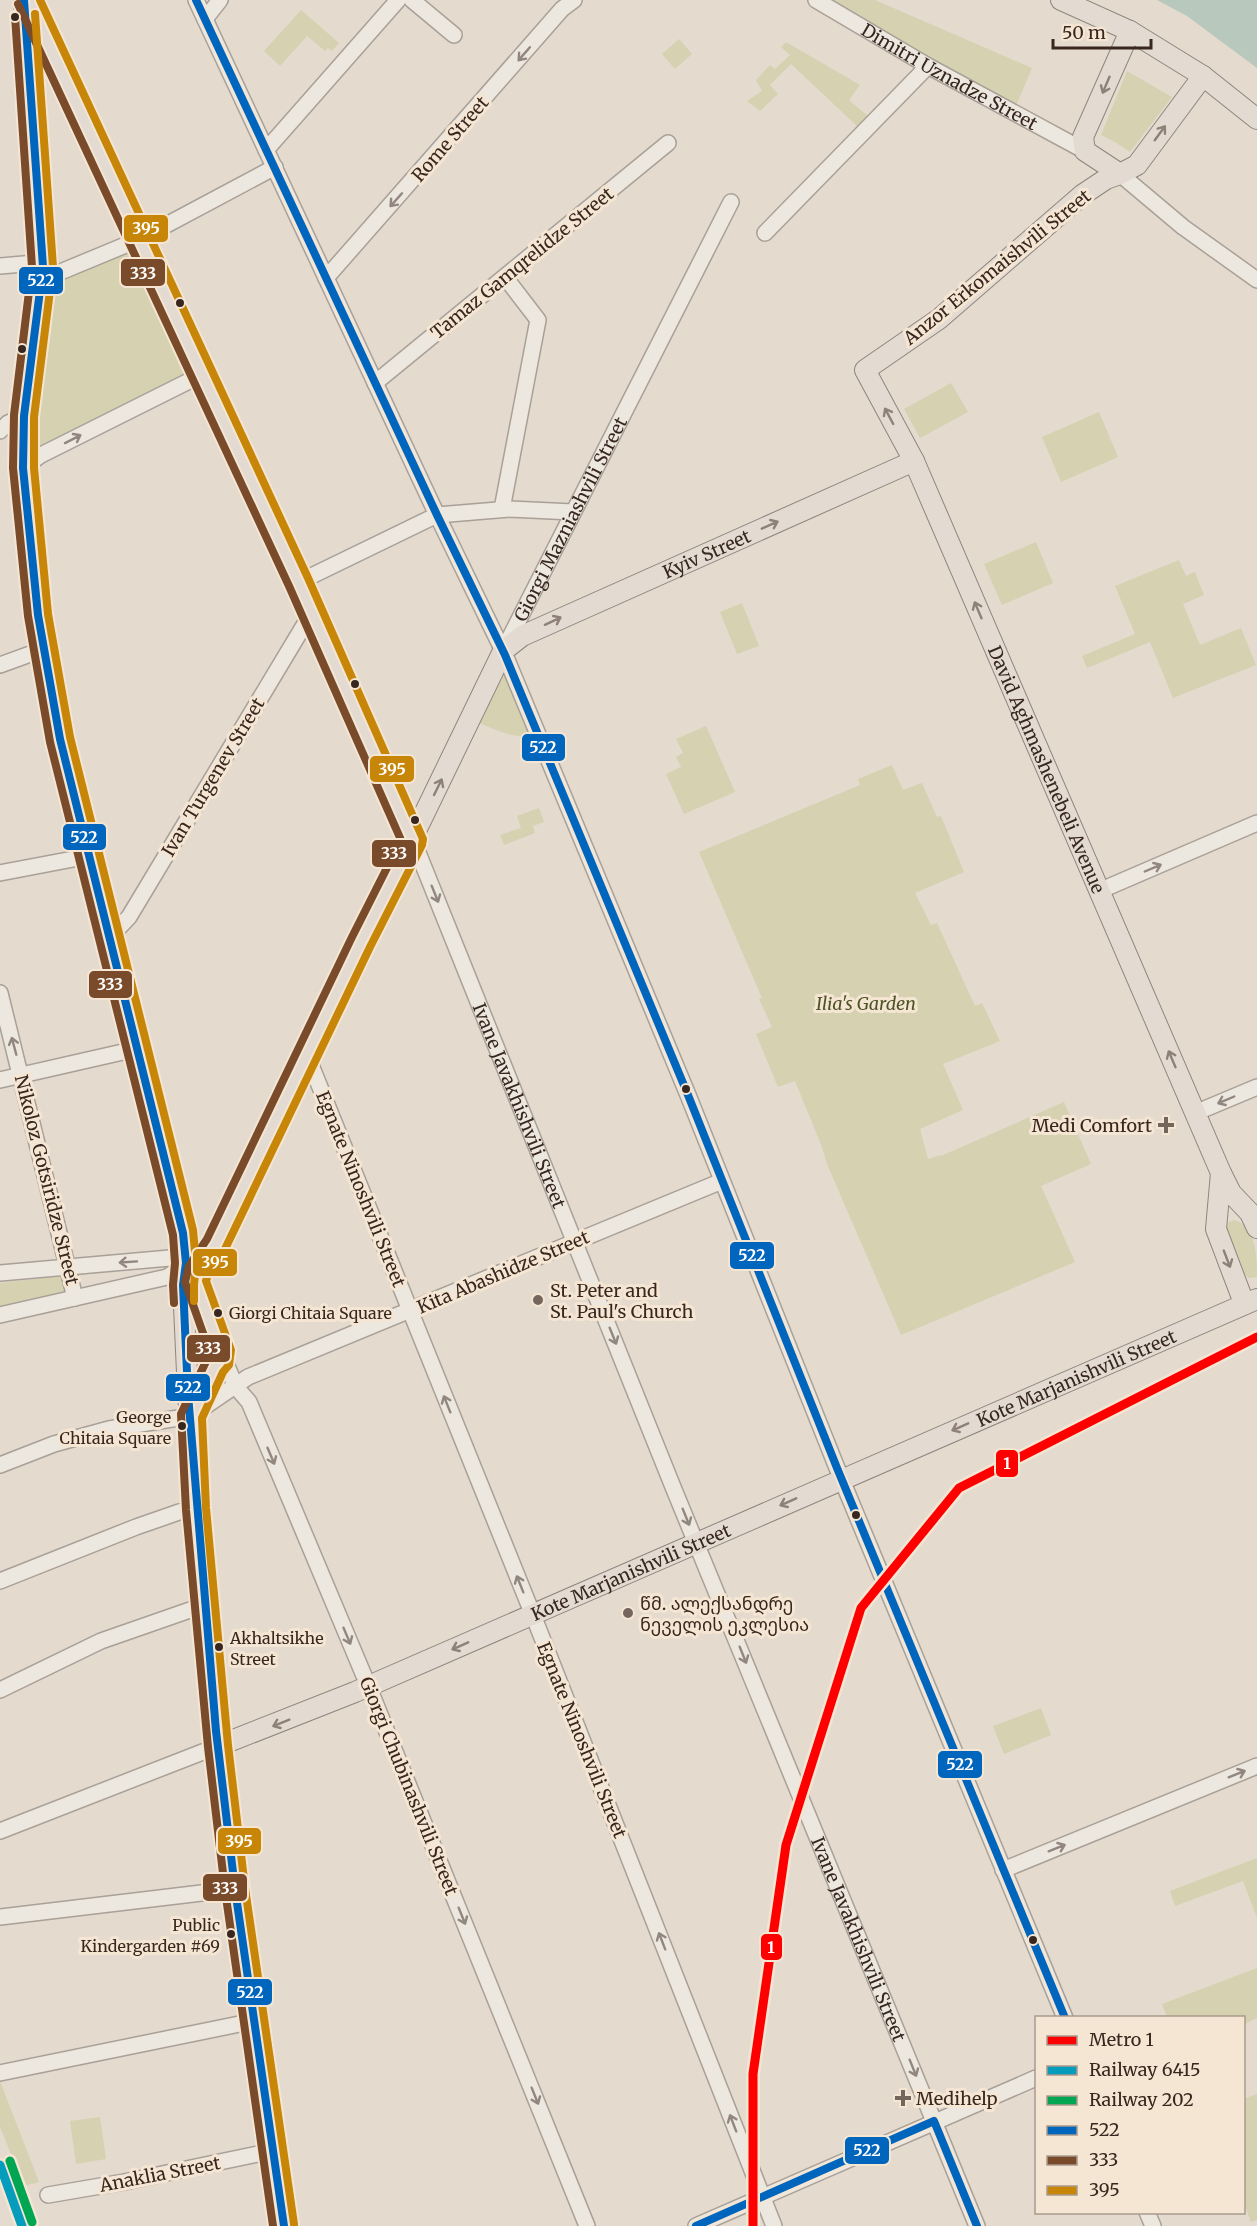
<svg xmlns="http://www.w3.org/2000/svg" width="1257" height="2226" viewBox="0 0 1257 2226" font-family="Merriweather,'Noto Sans Georgian',serif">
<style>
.green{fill:#d6d1b1}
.water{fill:#b9c8bc}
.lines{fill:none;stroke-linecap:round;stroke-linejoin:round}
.minor-casing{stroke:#a9a097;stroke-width:18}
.major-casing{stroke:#8f857e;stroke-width:22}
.minor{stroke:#ece7df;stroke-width:15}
.major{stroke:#e3dbd1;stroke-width:20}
.bus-1-casing{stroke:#f5e6d4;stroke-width:12}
.bus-2-casing{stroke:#f5e6d4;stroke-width:12}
.bus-3-casing{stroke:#f5e6d4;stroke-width:12}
.bus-1{stroke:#0065bd;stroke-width:8}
.bus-2{stroke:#7a4b2a;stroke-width:8}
.bus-3{stroke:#c78608;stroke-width:8}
.rail-1-casing{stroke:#f5e6d4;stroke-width:14}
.rail-2-casing{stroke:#f5e6d4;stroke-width:14}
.rail-1{stroke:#069cbc;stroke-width:9}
.rail-2{stroke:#00a651;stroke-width:9}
.metro-1-casing{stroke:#f5e6d4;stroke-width:14}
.metro-1{stroke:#f00;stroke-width:9}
.oneway{stroke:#92877f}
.oneway2{stroke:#8e8178}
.bus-dot{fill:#38271f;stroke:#f5e6d4;stroke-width:2}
.poi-dot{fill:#74665c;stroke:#f5e6d4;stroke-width:2}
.labels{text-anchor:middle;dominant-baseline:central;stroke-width:6;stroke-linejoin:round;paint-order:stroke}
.bus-label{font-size:16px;fill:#38271f;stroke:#f5e6d4;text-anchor:start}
.street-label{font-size:18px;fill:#38271f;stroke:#f5e6d4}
.park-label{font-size:18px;font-style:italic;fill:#4f5426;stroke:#f5e6d4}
.poi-label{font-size:18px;fill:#38271f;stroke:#f5e6d4;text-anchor:start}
.line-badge{stroke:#f5e6d4;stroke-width:2}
.badge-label{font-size:16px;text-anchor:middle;font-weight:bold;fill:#fff}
</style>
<rect width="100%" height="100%" fill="#e4dace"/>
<!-- green -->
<path class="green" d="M826,0H875L1032,68L1015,108Z
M301,10L339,43L332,51L328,48L325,51L307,36L280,66L264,51Z
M679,39L692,54L675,69L662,54Z
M786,42L860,85L849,100L868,116L858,127L791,64L770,85L778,94L760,111L747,101L762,91L756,80L770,65L775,69L790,55L781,47Z
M1127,71L1172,97L1130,152L1115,142L1101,135Z
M138,248L194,372L39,446L33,424L55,283Z
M951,383L968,412L920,438L904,409Z
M1099,412L1118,457L1061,482L1042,437Z
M1036,542L1053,583L1002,605L984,564Z
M1179,560L1186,576L1195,572L1204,595L1183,604L1200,645L1241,628L1256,665L1173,698L1150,642L1087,668L1082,656L1135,634L1115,586Z
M742,603L759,646L737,654L720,612Z
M505,670L533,734C515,741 492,728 475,721Z
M706,726L735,792L684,814L666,774L681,767L676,757L683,753L676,739Z
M892,765L903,790L922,783L937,817L941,816L964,872L915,893L931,925L937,923L975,1006L982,1003L1000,1041L943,1064L963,1110L920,1129L928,1159L940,1155L941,1156L1064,1102L1091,1164L1041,1186L1075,1262L901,1335L827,1164L822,1147L795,1081L778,1087L756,1034L772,1027L759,999L762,998L699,852L860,785L858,779Z
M539,808L544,822L533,826L535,833L504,845L500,835L521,828L517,816Z
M1234,1220C1257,1225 1257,1259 1257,1277L1249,1278L1242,1273L1225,1227L1229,1222Z
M62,1276L66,1295L0,1307V1283Z
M1041,1708L1051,1735L1004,1754L993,1726Z
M1257,1858V1918L1243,1881L1175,1906L1170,1891Z
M1257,1968V2018L1244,2024V2018L1167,2017L1162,2004Z
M0,2081L39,2182L24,2186L0,2127Z
M1257,2094V2220L1251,2222L1244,2203V2099Z
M100,2117L106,2159L76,2164L70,2121Z"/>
<!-- water -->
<path class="water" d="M1157,0H1257V68L1187,16Z"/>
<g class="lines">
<defs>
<g id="minor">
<path d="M196,0L437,515L505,655L688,1095L837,1468L1065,2018"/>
<path d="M412,0L454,35"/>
<path id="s1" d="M816,0L928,66L1085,151"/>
<path d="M205,19L220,0"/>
<path d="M266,150L398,0"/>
<path d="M1120,174L1183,227L1257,280"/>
<path d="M765,233L928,66"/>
<path d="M0,266L35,263L58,273L140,239L275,167"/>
<path d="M326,278L562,9L574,0"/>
<path d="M375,383L668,143"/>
<path d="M0,431L8,423L24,416"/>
<path d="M23,468L41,455L201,375"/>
<path d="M502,509L538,320L505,277"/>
<path d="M299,582L437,515L510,509L573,512"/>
<path id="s2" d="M504,649L731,202"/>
<path d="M0,665L44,649"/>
<path id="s3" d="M413,840L673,1487L977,2226"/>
<path d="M0,873L89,856"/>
<path d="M1099,891L1257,823"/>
<path d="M109,938L129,917L312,612"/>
<path d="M0,993L75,1298"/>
<path d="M307,1055L535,1620L774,2226"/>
<path d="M0,1080L136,1049"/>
<path d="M1195,1113L1257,1087"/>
<path d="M0,1273L170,1258L186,1263L181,1268L167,1277L0,1315"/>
<path d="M221,1352L236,1387L249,1402L370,1690L587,2226"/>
<path d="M0,1465L54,1444L109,1429L191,1416L248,1377L722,1181"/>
<path d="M0,1581L136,1527L179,1512L196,1509"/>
<path d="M0,1690L101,1641L190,1610L205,1608"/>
<path d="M0,1831L218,1746"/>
<path d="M1003,1870L1257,1766"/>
<path d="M0,1917L235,1889"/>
<path d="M0,2073L254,2021"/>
<path d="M48,2195L124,2182L272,2151"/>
<path d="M1147,2212L1153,2226"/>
<path d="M696,2226L1036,2078"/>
</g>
<g id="major">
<path d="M24,0L30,103L43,267L24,416L23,468L38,615L60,739L183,1233L186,1263L183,1285L188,1394L216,1731L235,1889L284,2226"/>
<path d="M28,0L140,239L201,375L299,582L413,840"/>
<path d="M1061,0L1130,31L1203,76L1257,119"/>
<path id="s4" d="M1203,76L1137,165L1120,174L1106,179L1082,195L939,319L865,370L914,461L1221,1173L1231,1193L1250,1213L1257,1228"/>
<path d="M1120,174L1085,151L1083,137L1130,31"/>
<path d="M1221,1173L1216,1229L1244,1303"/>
<path id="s5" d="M186,1263L205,1257L216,1244L503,651L522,636L914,461"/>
<path d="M186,1263L221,1352L219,1362L215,1365L191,1416"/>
<path id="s6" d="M218,1746L355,1692L1257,1299"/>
</g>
</defs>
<!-- minor casing -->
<use href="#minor" class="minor-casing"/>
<!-- major casing -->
<use href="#major" class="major-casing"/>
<!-- minor -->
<use href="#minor" class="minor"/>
<!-- major -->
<use href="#major" class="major"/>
<defs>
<path id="bus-1" d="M24,0L43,267L24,416L23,468L38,615L60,739L183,1233L186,1263L183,1285L188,1394L216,1731L235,1889L284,2226
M196,0L437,515L505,655L688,1095L837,1468L1065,2018
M696,2226L934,2121L977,2226"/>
<path id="bus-2" d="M18,4L289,586L401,840L352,937L207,1239L189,1266L185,1282L210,1353L181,1414L186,1510L208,1747L225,1890L273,2226
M15,16L32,267L14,415L13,468L28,616L50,742L173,1235L175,1263L173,1285L174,1303"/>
<path id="bus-3" d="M40,0L308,578L423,839L422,845L370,947L225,1249L209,1271L206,1281L231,1350L229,1365L223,1372L202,1418L206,1508L228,1745L245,1888L294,2224
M35,14L53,267L34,417V468L48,614L70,737L193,1230L196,1263L194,1285V1301"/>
</defs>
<!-- bus-1 casing -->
<use href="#bus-1" class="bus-1-casing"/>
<!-- bus-2 casing -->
<use href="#bus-2" class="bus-2-casing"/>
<!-- bus-3 casing -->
<use href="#bus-3" class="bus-3-casing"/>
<!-- bus-1 -->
<use href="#bus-1" class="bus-1"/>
<!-- bus-2 -->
<use href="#bus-2" class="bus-2"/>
<!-- bus-3 -->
<use href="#bus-3" class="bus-3"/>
<defs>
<path id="rail-1" d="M0,2165L22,2226"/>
<path id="rail-2" d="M10,2161L32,2222"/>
</defs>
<!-- rail-1 casing -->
<use href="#rail-1" class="rail-1-casing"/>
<!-- rail-2 casing -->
<use href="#rail-2" class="rail-2-casing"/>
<!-- rail-1 -->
<use href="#rail-1" class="rail-1"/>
<!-- rail-2 -->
<use href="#rail-2" class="rail-2"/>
<defs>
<path id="metro-1" d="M753,2226V2074L786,1845L861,1608L959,1488L1257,1337"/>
</defs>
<!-- metro-1 casing -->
<use href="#metro-1" class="metro-1-casing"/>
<!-- metro-1 -->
<use href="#metro-1" class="metro-1"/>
</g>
<!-- one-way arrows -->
<defs><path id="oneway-shaft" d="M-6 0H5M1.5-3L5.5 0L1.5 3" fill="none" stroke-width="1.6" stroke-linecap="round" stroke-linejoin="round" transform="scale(1.5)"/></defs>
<g class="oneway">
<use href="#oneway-shaft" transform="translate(524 54) rotate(131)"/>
<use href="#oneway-shaft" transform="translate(396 200) rotate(132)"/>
<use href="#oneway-shaft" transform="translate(73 439) rotate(-27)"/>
<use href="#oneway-shaft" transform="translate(1153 868) rotate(-23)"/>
<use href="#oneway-shaft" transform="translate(435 894) rotate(68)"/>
<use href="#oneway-shaft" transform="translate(14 1046) rotate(-105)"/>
<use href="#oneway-shaft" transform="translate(1226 1100) rotate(157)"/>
<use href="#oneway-shaft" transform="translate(128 1262) rotate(176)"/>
<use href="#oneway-shaft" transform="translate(613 1336) rotate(68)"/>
<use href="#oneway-shaft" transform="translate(447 1404) rotate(-112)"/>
<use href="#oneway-shaft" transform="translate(271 1456) rotate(67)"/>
<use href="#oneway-shaft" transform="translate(686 1517) rotate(68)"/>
<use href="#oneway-shaft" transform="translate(520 1584) rotate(-112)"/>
<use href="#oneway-shaft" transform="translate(347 1636) rotate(67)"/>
<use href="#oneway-shaft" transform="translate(743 1655) rotate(68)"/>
<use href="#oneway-shaft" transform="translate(1237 1774) rotate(-22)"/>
<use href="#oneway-shaft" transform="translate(1057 1848) rotate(-22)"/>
<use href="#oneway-shaft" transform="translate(462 1916) rotate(68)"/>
<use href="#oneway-shaft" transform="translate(662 1941) rotate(-111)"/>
<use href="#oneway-shaft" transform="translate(913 2068) rotate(68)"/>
<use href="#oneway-shaft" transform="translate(535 2096) rotate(68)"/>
<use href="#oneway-shaft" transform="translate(733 2123) rotate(-111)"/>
</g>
<g class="oneway2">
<use href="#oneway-shaft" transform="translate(1106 85) rotate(113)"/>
<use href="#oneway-shaft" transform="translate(1160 133) rotate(-54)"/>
<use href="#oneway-shaft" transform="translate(889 416) rotate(-118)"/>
<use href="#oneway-shaft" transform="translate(770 525) rotate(-24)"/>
<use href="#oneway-shaft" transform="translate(978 610) rotate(-113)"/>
<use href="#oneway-shaft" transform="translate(553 621) rotate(-25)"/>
<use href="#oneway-shaft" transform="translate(438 787) rotate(-64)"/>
<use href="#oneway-shaft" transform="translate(1172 1059) rotate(-113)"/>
<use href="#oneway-shaft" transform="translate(1227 1259) rotate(69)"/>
<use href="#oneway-shaft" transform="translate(960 1427) rotate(156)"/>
<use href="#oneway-shaft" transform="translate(788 1502) rotate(156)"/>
<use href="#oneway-shaft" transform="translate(460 1646) rotate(156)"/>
<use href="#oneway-shaft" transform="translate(281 1723) rotate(158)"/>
</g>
<!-- markers -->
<g class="bus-dot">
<circle cx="15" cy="17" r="5"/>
<circle cx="180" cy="303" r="5"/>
<circle cx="22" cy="349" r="5"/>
<circle cx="355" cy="684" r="5"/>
<circle cx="415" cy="820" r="5"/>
<circle cx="686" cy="1089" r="5"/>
<circle cx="218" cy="1313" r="5"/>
<circle cx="182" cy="1426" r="5"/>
<circle cx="856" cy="1515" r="5"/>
<circle cx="219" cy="1647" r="5"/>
<circle cx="231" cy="1934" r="5"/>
<circle cx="1033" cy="1940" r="5"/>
</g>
<g class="poi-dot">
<path d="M1163 1116h6v6h6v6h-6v6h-6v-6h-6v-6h6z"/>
<circle cx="538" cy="1300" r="6"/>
<circle cx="628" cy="1613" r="6"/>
<path d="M900 2089h6v6h6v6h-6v6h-6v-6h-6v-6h6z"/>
</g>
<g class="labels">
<!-- bus labels -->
<g class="bus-label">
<text x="229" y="1313">Giorgi Chitaia Square</text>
<text x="171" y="1417" text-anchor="end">George<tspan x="171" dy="21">Chitaia Square</tspan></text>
<text x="230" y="1638">Akhaltsikhe<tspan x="230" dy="21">Street</tspan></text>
<text x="220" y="1925" text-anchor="end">Public<tspan x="220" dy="21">Kindergarden #69</tspan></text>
</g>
<!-- street labels -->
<g class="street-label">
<text stroke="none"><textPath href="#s1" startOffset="154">Dimitri Uznadze Street</textPath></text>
<text transform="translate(450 139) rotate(-49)">Rome Street</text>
<text transform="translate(522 263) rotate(-39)">Tamaz Gamqrelidze Street</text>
<text transform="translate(997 267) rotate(-39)">Anzor Erkomaishvili Street</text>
<text stroke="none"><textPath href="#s2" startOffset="146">Giorgi Mazniashvili Street</textPath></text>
<text stroke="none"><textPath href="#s5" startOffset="922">Kyiv Street</textPath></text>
<text stroke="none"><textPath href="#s4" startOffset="892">David Aghmashenebeli Avenue</textPath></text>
<text transform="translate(213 777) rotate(-59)">Ivan Turgenev Street</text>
<text stroke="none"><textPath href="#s3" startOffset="286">Ivane Javakhishvili Street</textPath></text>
<text transform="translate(47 1180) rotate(76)">Nikoloz Gotsiridze Street</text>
<text transform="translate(361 1189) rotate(68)">Egnate Ninoshvili Street</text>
<text transform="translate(503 1272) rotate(-23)">Kita Abashidze Street</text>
<text stroke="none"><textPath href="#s6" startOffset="934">Kote Marjanishvili Street</textPath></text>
<text stroke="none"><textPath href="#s6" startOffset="448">Kote Marjanishvili Street</textPath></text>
<text transform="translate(582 1740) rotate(68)">Egnate Ninoshvili Street</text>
<text transform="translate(409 1786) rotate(68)">Giorgi Chubinashvili Street</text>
<text stroke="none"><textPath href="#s3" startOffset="1186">Ivane Javakhishvili Street</textPath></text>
<text transform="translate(160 2174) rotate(-11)">Anaklia Street</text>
</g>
<!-- park labels -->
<g class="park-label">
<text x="866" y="1003">Ilia's Garden</text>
</g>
<!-- poi labels -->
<g class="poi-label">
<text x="1152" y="1125" text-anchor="end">Medi Comfort</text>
<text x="550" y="1290">St. Peter and<tspan x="550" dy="21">St. Paul's Church</tspan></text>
<text x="640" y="1603">წმ. ალექსანდრე<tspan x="640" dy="21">ნეველის ეკლესია</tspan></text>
<text x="916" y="2098">Medihelp</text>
</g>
</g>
<g class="line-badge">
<rect x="123" y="214" width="46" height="29" rx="6" fill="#c78608"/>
<rect x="120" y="258" width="46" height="29" rx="6" fill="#7a4b2a"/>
<rect x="18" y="266" width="46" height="29" rx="6" fill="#0065bd"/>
<rect x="521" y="733" width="45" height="29" rx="6" fill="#0065bd"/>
<rect x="369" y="755" width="46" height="28" rx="6" fill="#c78608"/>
<rect x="62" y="823" width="45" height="28" rx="6" fill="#0065bd"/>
<rect x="371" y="839" width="46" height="29" rx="6" fill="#7a4b2a"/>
<rect x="88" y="970" width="45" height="29" rx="6" fill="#7a4b2a"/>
<rect x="729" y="1241" width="46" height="29" rx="6" fill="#0065bd"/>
<rect x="192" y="1248" width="46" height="29" rx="6" fill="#c78608"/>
<rect x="186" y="1334" width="45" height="29" rx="6" fill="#7a4b2a"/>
<rect x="165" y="1373" width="46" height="29" rx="6" fill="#0065bd"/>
<rect x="995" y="1449" width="24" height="29" rx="6" fill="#f00"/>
<rect x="937" y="1750" width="46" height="29" rx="6" fill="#0065bd"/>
<rect x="217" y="1827" width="45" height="28" rx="6" fill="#c78608"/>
<rect x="202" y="1873" width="46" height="29" rx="6" fill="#7a4b2a"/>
<rect x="760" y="1933" width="23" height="28" rx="6" fill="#f00"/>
<rect x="227" y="1978" width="46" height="28" rx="6" fill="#0065bd"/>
<rect x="844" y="2136" width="46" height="29" rx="6" fill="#0065bd"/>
</g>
<g class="badge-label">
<text x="146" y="234">395</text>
<text x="143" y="279">333</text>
<text x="41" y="286">522</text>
<text x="543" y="753">522</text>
<text x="392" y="775">395</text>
<text x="84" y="843">522</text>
<text x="394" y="859">333</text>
<text x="110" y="990">333</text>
<text x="752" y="1261">522</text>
<text x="215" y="1268">395</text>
<text x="208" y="1354">333</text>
<text x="188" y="1393">522</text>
<text x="1007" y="1469">1</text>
<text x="960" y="1770">522</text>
<text x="239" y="1847">395</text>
<text x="225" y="1894">333</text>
<text x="771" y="1953">1</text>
<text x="250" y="1998">522</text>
<text x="867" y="2156">522</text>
</g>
<!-- legend -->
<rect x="1035" y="2016" width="210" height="198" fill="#f5e6d4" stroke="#a99a8c" stroke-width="1.5"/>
<rect x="1047" y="2036" width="30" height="9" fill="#ff0000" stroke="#a99a8c" stroke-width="1.5"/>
<text x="1089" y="2046" font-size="18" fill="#38271f">Metro 1</text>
<rect x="1047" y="2066" width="30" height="9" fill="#069cbc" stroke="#a99a8c" stroke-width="1.5"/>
<text x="1089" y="2076" font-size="18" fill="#38271f">Railway 6415</text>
<rect x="1047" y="2096" width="30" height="9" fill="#00a651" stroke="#a99a8c" stroke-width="1.5"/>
<text x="1089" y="2106" font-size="18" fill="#38271f">Railway 202</text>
<rect x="1047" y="2126" width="30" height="9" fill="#0065bd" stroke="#a99a8c" stroke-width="1.5"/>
<text x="1089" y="2136" font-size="18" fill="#38271f">522</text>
<rect x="1047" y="2156" width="30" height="9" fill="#7a4b2a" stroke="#a99a8c" stroke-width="1.5"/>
<text x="1089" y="2166" font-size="18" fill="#38271f">333</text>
<rect x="1047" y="2186" width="30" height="9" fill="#c78608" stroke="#a99a8c" stroke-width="1.5"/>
<text x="1089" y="2196" font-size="18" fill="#38271f">395</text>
<!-- scale -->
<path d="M1053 39v9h98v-9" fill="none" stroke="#38271f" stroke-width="3"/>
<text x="1062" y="39" font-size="18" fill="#38271f" stroke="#f5e6d4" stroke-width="4.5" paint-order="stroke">50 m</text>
</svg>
